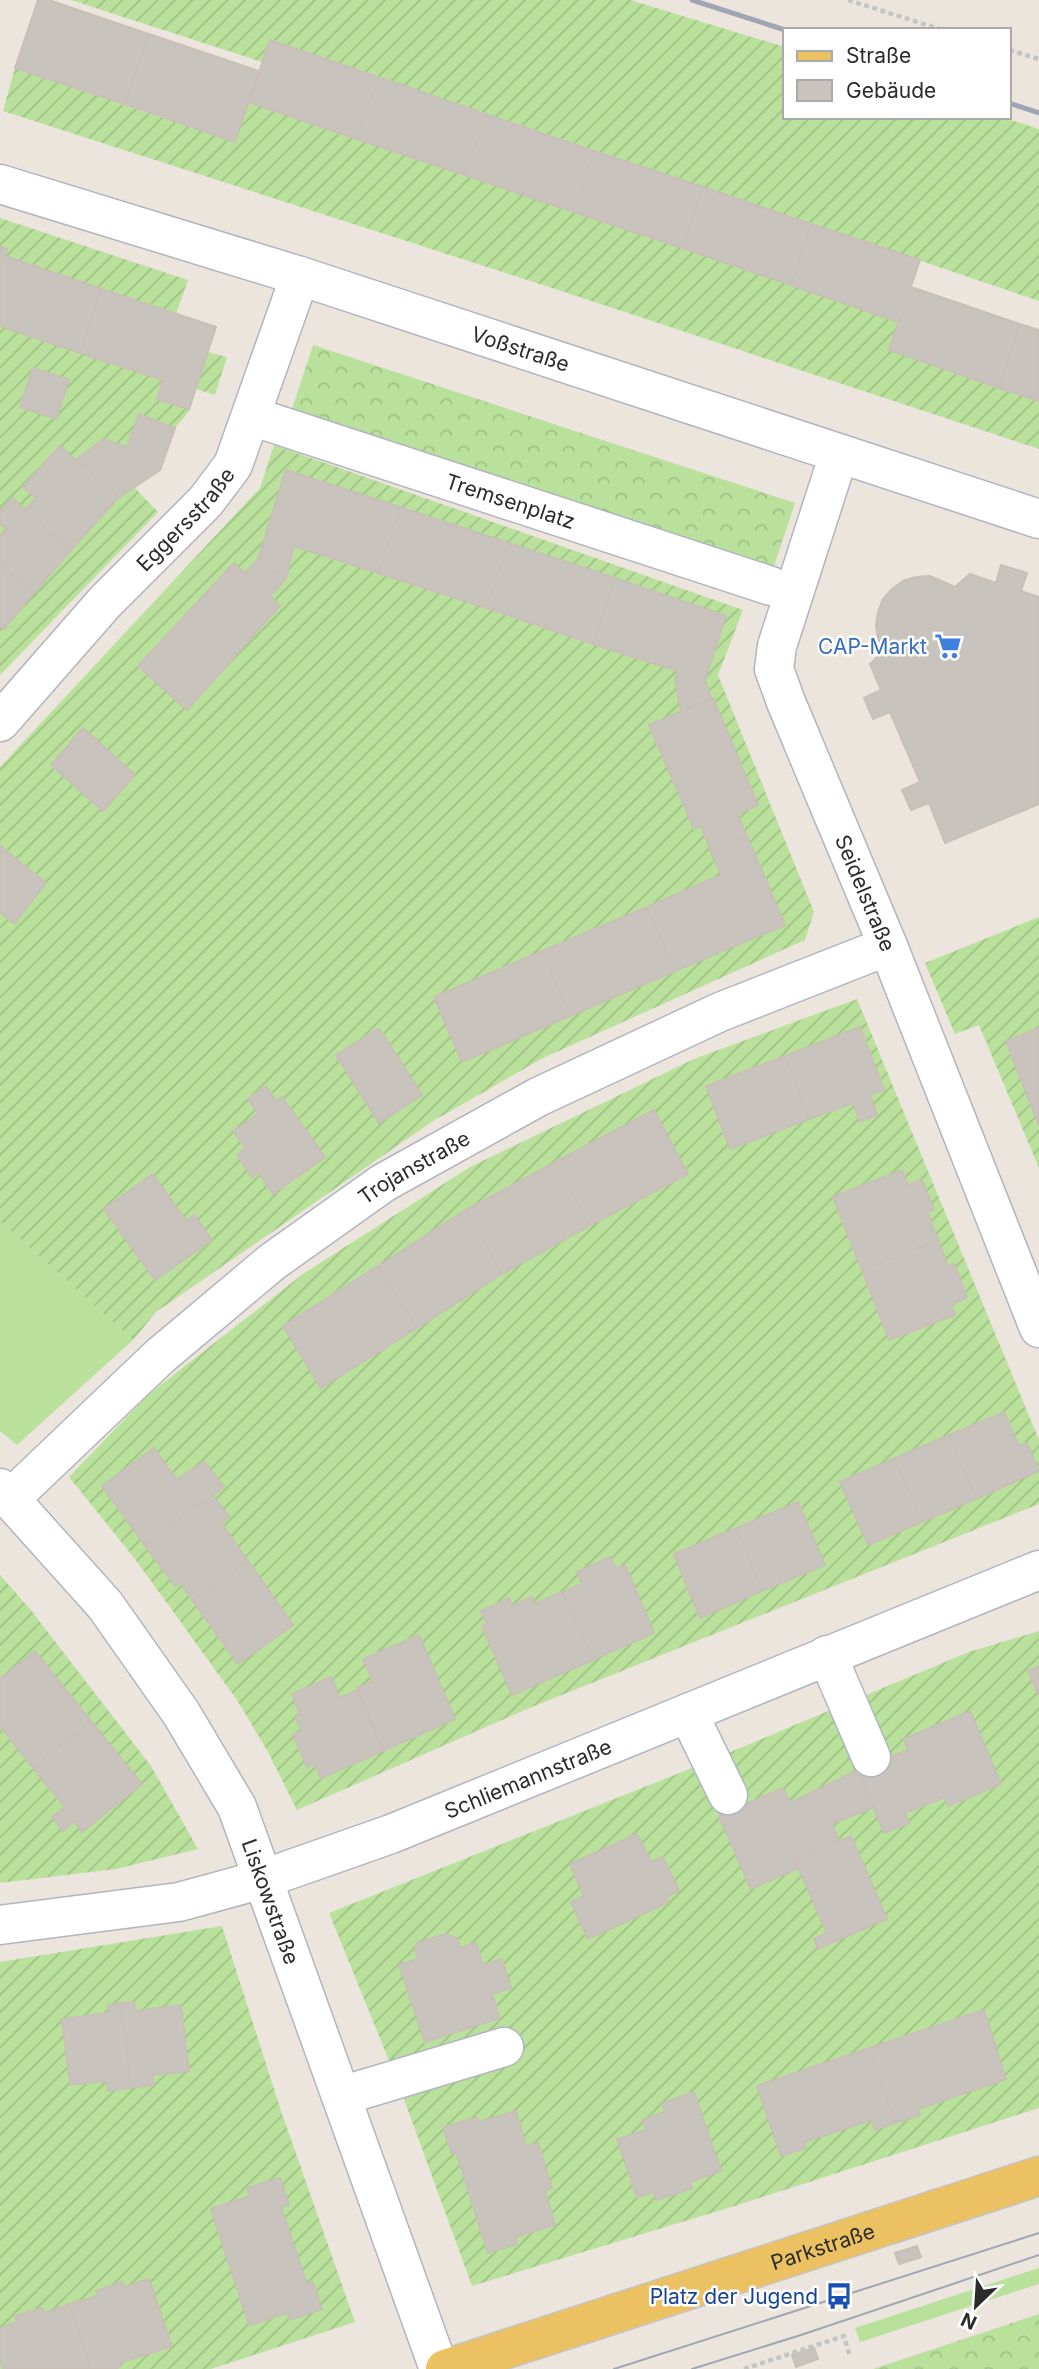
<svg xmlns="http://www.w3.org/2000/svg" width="1039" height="2369" viewBox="0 0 1039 2369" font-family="Inter,sans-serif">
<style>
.grass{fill:#b9e19b}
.forest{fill:url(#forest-crowns)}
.garden{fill:url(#garden-furrows)}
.building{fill:#c8c3bc;stroke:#c8c0b7;stroke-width:2}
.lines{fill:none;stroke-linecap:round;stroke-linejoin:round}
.minor-casing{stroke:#b1b5be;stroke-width:41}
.major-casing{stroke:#c4c4c4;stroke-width:41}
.path{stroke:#c4c4c4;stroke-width:4.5;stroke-dasharray:5 3.5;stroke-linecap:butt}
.minor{stroke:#fff;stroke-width:38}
.major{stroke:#ecc162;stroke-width:38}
.tram{stroke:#a0a5b4;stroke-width:2}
.rail{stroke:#a0a5b4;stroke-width:5}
.labels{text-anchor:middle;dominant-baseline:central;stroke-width:5;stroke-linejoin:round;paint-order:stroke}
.street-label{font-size:21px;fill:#2b2b2b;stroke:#fff}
.shop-label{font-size:21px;fill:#366cbe;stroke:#fff;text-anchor:end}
.transit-label{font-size:21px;fill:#164399;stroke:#fff;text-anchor:end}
</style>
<defs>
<pattern id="forest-crowns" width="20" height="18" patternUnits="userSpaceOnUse" patternTransform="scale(1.75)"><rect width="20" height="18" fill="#b9e19b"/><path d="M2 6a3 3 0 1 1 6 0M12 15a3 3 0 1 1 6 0" fill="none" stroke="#9fc186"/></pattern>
<pattern id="garden-furrows" width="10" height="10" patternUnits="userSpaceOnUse" patternTransform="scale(1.75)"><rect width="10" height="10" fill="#b9e19b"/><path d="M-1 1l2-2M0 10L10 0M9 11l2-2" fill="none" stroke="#9fc186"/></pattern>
</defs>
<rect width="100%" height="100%" fill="#ece5dd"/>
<!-- grass -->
<path class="grass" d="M0,1221L133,1340L17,1445L0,1431Z
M1039,2268V2284L860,2342L855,2328Z"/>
<!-- forest -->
<path class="forest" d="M313,345L795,503L772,572L290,415Z
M1039,2314V2369H873Z"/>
<!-- garden -->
<path class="garden" d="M71,0H630L785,47V117H1002L1039,129V301L270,40L262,62Z
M15,68L235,142L249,102L899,322L890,351L1039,401V449L549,287L3,111Z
M0,218L188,280L176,314L216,327L208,352L227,357L215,395L196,389L190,410L175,428L160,470L135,488L158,512L0,675Z
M274,445L743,610L718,675L814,912L805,940L543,1058L433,1121L156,1312L133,1340L0,1221V767L260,488Z
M1039,917V1168L979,1025L955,1034L925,963Z
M857,999L1039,1440V1504L527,1709L297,1810L268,1752L237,1700L135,1559L69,1477L149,1394L303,1274L470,1167L694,1059Z
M0,1575L30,1609L151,1766L198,1849L116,1869L0,1883Z
M1039,1631V2108L741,2204L472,2286L397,2080L329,1913L697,1766L969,1652Z
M222,1926L280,2108L355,2322L211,2369H0V1962Z"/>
<!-- building -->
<path class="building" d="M38,0H49L149,34L125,104L15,68Z
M149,34L259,71L235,142L125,104Z
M270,40L378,77L357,139L249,102Z
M378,77L486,114L465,175L357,139Z
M486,114L594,151L574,212L465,175Z
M594,151L703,187L682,248L574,212Z
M703,187L811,224L791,285L682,248Z
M811,224L920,260L899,322L791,285Z
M0,247L7,249L5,256L101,289L80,353L0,326Z
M911,287L1020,324L999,388L889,350Z
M101,289L216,327L189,409L157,399L163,380L80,353Z
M1020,324L1039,330V401L999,388Z
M33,368L69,380L56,419L20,407Z
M139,414L175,428L160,470L119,497L76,460L104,439L127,447Z
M60,446L119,497L71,550L25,510L36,498L23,487Z
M286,470L400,507L378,573L294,546L286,579L258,559Z
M12,498L71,550L34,593L0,563V536L6,529L0,523V511Z
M400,507L509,543L487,608L378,573Z
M509,543L615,578L593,644L487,608Z
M258,559L286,579L270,596L280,606L187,710L138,666L234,563L245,573Z
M0,563L34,593L4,629L0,626Z
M1001,565L1027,573L1021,591L1039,597V804L945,843L929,803L911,810L902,790L920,782L890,712L873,719L864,698L881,690L870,664L884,651L878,638L876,625L878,612L883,599L892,589L903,581L916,577L930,576L955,587L970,574L996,583Z
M615,578L726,616L705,680L711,699L681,711L675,680L678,671L593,644Z
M713,698L758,805L737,814L747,836L711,852L701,826L694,829L649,725Z
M83,728L135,775L103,811L51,765Z
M747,836L785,925L675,971L647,907L721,875L711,852Z
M0,846L46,883L14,924L0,912Z
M647,907L675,971L570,1016L542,951Z
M542,951L570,1016L462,1062L434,997Z
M860,1027L884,1090L870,1095L877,1115L860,1122L853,1103L809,1119L785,1056Z
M379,1028L422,1095L379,1123L336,1055Z
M1039,1028V1126L1006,1041Z
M785,1056L809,1119L730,1149L706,1086Z
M266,1086L276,1101L282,1097L325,1157L273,1194L258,1172L252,1177L237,1155L246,1148L233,1131L258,1114L248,1099Z
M654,1110L688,1174L589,1226L555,1162Z
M555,1162L589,1226L502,1274L466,1210Z
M902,1170L908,1185L922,1180L934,1210L927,1212L938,1240L862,1270L833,1197Z
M153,1174L186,1221L194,1215L212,1240L155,1280L104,1209Z
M466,1210L502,1274L417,1328L378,1266Z
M938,1240L948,1266L954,1264L967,1297L951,1305L955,1315L889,1340L862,1270Z
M378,1266L417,1328L321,1388L283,1326Z
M1004,1412L1019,1446L1027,1443L1039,1471L976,1499L949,1435Z
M949,1435L976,1499L922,1522L895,1458Z
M154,1448L177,1480L204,1461L224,1487L144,1544L102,1486Z
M895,1458L922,1522L868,1545L840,1482Z
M213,1495L229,1517L221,1523L248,1561L193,1601L180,1582L175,1586L144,1544Z
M798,1502L825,1565L762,1591L736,1528Z
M736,1528L762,1591L700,1618L674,1554Z
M610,1557L616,1569L625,1565L654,1633L593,1660L562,1592L582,1584L577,1572Z
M248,1561L293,1625L238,1664L193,1601Z
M562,1592L593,1660L512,1695L482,1626L487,1624L481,1611L509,1598L512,1606L532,1597L534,1604Z
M419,1635L455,1719L383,1751L357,1688L373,1681L363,1659Z
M35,1651L91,1721L33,1768L0,1726V1679Z
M1039,1666V1696L1028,1671Z
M331,1677L340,1698L357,1690L383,1751L321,1778L315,1764L307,1767L293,1735L302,1731L295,1716L300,1714L292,1694Z
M970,1711L1001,1784L948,1806L945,1797L905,1813L909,1823L884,1833L858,1770L908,1750L904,1739Z
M91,1721L142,1784L82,1832L75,1821L63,1831L52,1817L65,1807L33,1768Z
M858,1770L874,1807L832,1824L839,1841L795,1860L799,1868L751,1889L719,1816L783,1788L790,1803Z
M637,1834L651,1862L663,1857L679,1891L666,1897L669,1902L588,1939L571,1902L584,1896L570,1864Z
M851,1836L887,1919L818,1949L814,1939L827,1933L795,1860Z
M445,1934L457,1938L460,1948L476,1943L483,1965L502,1959L511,1988L492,1994L500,2018L425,2042L399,1965L418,1959L415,1949L417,1943Z
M134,2002L135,2011L181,2005L189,2071L152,2075L154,2085L131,2088L121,2003Z
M121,2003L131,2088L108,2091L106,2081L70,2085L62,2019L109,2013L108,2005Z
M984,2010L1006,2079L918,2109L920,2115L895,2123L870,2048Z
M870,2048L895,2123L875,2130L872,2120L804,2142L806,2148L781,2156L757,2086Z
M694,2092L721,2171L690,2182L692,2188L656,2200L654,2192L637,2197L617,2139L646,2130L642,2120L665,2112L662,2103Z
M516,2111L526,2146L538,2143L552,2188L545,2190L555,2225L515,2237L517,2244L488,2253L456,2152L452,2153L443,2128L477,2117L479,2122Z
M280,2178L289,2205L281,2207L307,2284L313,2282L322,2309L290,2320L287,2313L249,2325L211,2209L250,2196L247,2188Z
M917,2246L921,2257L899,2264L895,2253Z
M149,2279L172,2346L119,2363L120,2367L113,2369H91L70,2304L98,2296L96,2291L122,2282L124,2287Z
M70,2304L91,2369H3L0,2358V2328L17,2322L15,2316L42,2308L44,2313Z
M814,2348L818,2359L796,2367L792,2355Z"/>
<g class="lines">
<defs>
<g id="minor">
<path id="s1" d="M0,184L300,276L1039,519"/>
<path id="s2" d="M251,416L771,586"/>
<path id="s3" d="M839,454L777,646L774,669L786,702L888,946L1039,1328"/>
<path id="s4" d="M0,722L105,602L206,501L233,465L300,276"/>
<path id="s5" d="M0,1488L105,1605L181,1713L237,1807L439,2369"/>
<path id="s6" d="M11,1498L160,1356L272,1262L383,1183L538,1097L720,1012L888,946"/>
<path d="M827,1655L871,1757"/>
<path d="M688,1713L728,1795"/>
<path id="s7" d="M0,1925L179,1902L263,1879L391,1834L1039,1570"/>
<path d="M341,2096L504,2047"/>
</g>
<g id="major">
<path id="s8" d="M445,2369L1039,2176"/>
</g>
</defs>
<!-- minor casing -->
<use href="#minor" class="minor-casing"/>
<!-- major casing -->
<use href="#major" class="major-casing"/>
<!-- path -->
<path class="path" d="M848,0L943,30
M1009,50L1039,59
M744,2369L844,2336L850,2357"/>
<!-- minor -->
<use href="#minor" class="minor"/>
<!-- major -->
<use href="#major" class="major"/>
<!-- tram -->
<path class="tram" d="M614,2369L1039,2233
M692,2369L801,2335L1039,2255"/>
<!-- rail -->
<path class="rail" d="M692,0L785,30
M1009,103L1039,113"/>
</g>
<!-- icons -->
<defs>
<symbol id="supermarket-bare" viewBox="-9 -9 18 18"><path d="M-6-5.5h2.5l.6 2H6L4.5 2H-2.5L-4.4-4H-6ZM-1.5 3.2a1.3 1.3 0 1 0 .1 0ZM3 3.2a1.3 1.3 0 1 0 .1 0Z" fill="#3f7fe0" stroke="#fff" stroke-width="2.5" paint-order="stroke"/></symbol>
<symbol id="bus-bare" viewBox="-9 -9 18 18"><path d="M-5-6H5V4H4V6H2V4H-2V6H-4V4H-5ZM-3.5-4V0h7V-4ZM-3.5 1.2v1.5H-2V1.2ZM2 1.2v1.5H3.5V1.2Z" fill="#1a4fb4" stroke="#fff" stroke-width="2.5" paint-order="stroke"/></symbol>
</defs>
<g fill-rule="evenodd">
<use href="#supermarket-bare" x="929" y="627" width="38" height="38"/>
<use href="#bus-bare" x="820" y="2277" width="38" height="38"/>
</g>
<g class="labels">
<!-- street labels -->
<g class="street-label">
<text stroke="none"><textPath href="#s1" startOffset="546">Voßstraße</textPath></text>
<text stroke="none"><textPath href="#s2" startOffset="273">Tremsenplatz</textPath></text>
<text stroke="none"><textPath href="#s4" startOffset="275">Eggersstraße</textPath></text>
<text stroke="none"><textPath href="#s3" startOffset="467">Seidelstraße</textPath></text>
<text stroke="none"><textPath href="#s6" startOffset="523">Trojanstraße</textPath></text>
<text stroke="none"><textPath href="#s7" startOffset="551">Schliemannstraße</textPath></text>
<text stroke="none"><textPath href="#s5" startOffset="499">Liskowstraße</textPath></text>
<text stroke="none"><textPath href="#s8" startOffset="397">Parkstraße</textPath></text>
</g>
<!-- shop labels -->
<g class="shop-label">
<text x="927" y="646">CAP-Markt</text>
</g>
<!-- transit labels -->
<g class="transit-label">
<text x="818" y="2296">Platz der Jugend</text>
</g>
</g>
<!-- legend -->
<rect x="783" y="28" width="228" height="91" fill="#ffffff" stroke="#aaaaaa" stroke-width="2"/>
<rect x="797" y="51" width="35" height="10" fill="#ecc162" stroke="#aaaaaa" stroke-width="2"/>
<text x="846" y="63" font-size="21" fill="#2b2b2b">Straße</text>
<rect x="797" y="80" width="35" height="21" fill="#c8c3bc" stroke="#aaaaaa" stroke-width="2"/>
<text x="846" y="98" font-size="21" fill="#2b2b2b">Gebäude</text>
<!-- north arrow -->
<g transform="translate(976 2306) rotate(205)" stroke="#ffffff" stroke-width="5" paint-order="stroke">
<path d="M0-5L12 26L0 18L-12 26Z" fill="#2b2b2b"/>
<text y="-10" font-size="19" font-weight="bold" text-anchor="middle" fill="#2b2b2b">N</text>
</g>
</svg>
